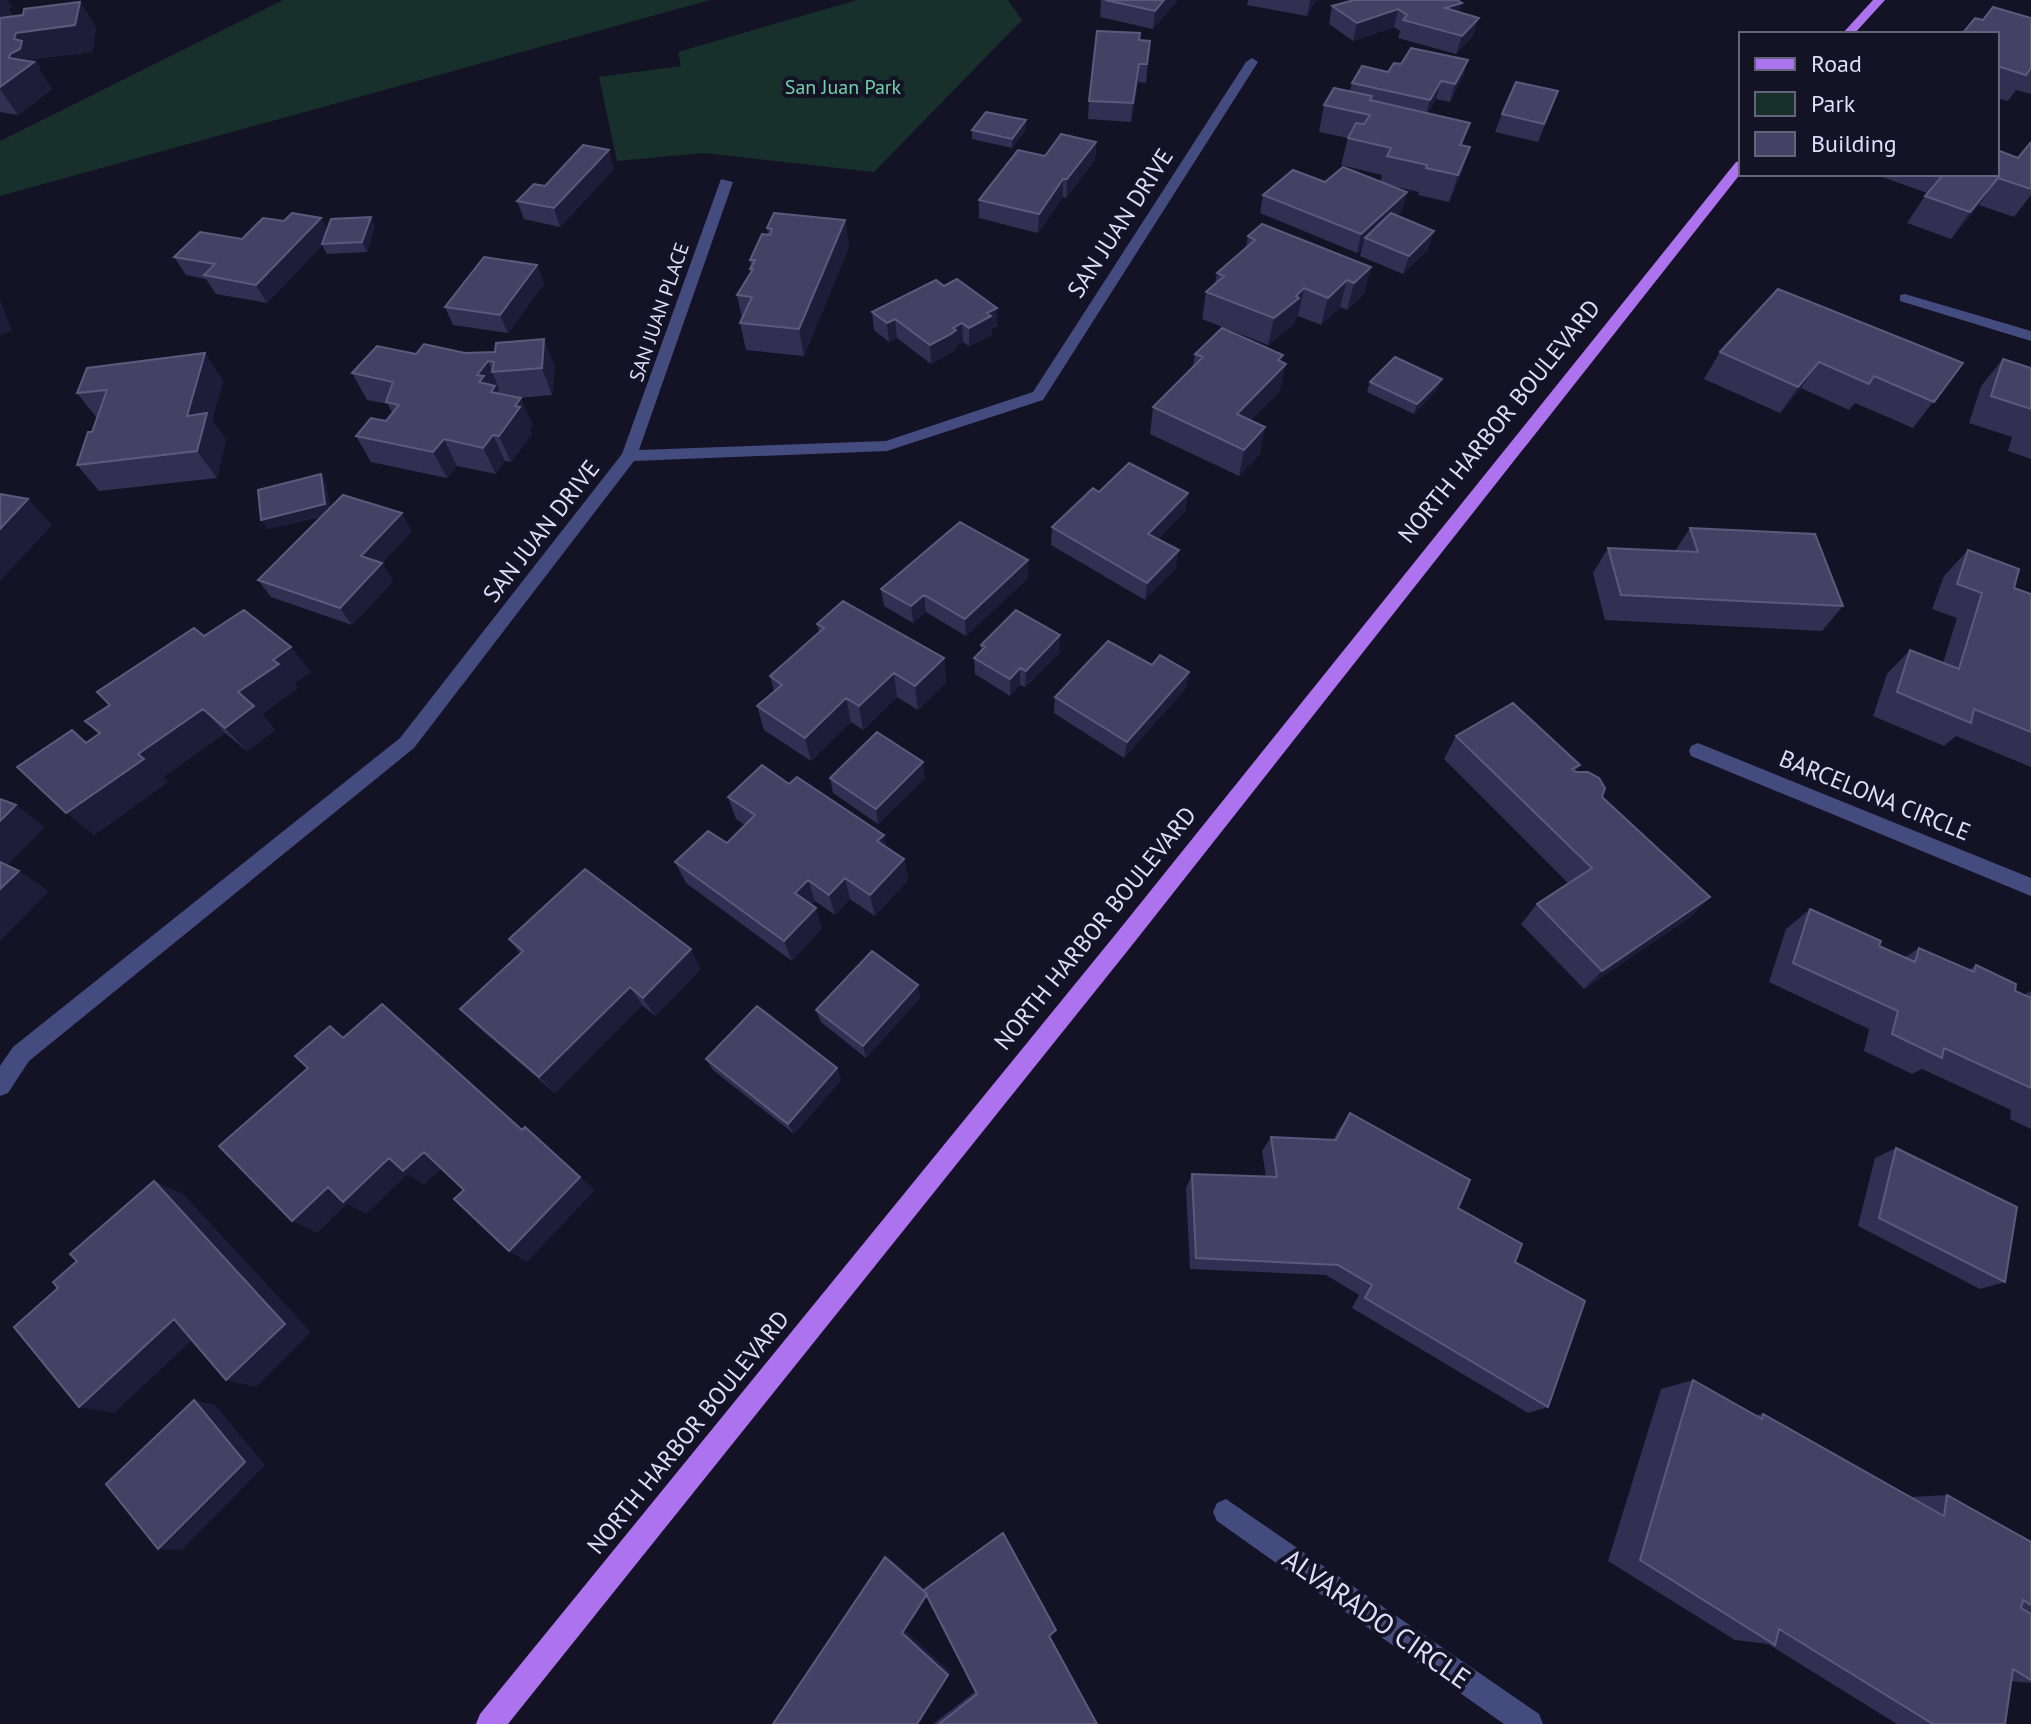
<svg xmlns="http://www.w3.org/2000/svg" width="2031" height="1724" viewBox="0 0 2031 1724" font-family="'PT Sans',sans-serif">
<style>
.green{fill:#17302b}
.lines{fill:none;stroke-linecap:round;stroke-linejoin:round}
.minor{fill:#444b7f;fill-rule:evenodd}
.major{fill:#ad72ed;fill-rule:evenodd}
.wall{fill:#312f52}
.shaded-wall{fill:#1e1c39}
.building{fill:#434264;stroke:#5c5a7c;stroke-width:2}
.labels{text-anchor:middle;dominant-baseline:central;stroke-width:8;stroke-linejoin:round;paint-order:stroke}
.far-park-label{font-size:20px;fill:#71d2ac;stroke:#141326}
.far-street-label{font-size:20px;fill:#dddefb;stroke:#141326}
.street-label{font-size:24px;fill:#dddefb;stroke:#141326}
.near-street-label{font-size:28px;fill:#dddefb;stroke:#141326}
</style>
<rect width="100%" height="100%" fill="#141326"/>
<!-- green -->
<path class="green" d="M283,0H710L0,196V141Z
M857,0H1008L1022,20L874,172L704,153L617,161L599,77L681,66L678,52Z"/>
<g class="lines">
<!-- minor -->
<path class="minor" d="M1252,58L1258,62L1043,400L887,451L634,461L414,748L29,1061L8,1093L0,1096V1066L13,1047L400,738L622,454L721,179L733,182L639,450L886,441L1033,392L1246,62Z
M1905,294L2031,331V341L1900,301V295Z
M1698,743L2031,878V896L1691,756L1689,751L1691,746Z
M1226,1499L1539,1714L1543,1724H1504L1217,1521L1213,1512L1217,1503Z"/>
<!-- major -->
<path class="major" d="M1873,0H1885L1854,34H1842Z
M1741,161V173L1129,949L508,1724H476L480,1714L1115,935L1736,162Z"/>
</g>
<!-- wall -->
<path class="wall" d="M0,0L12,7L8,9L13,16L80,2L96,28L92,52L34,59L40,67L39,70L52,89L18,115L0,112Z
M1101,0H1178L1153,29L1100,17Z
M1248,0H1320L1315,2L1307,16L1247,5Z
M1462,3L1459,12L1473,36L1456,54L1398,38L1400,31L1394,27L1353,41L1329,24L1332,6Z
M2031,18V94L2016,90L2008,101L1997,98V34L1983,20Z
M1139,40L1150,41L1146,83L1138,82L1131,122L1088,119L1089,101Z
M1468,60L1462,78L1450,102L1436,99L1428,113L1470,123L1462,146L1470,147L1461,174L1449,202L1418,195L1419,192L1388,185L1407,192L1402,211L1396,216L1428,250L1403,274L1360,256L1362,248L1357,253L1260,213L1263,195L1325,182H1380L1382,175L1341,165L1348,138L1319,132L1324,105L1350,91L1352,83L1388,72L1401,64Z
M1558,91L1538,142L1495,132L1502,114Z
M972,130H1026L1012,148L972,139Z
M1096,142L1095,160L1066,198L1063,197L1038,233L979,218V200L1045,156Z
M2031,142V195L2014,217L1979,205L1951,239L1907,223L1927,193L1874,174H1997L2018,158Z
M614,169L560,227L524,219L517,201L545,186Z
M321,218L327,230L375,226L367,252L327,254L322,245L267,303L216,294L206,279L186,275L174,257L242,239L284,221Z
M845,220L849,247L804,356L746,350L740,323L742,319L737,295L751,272L750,260L768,235L767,228Z
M1248,236L1371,267L1364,294L1347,310L1340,307L1321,325L1298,316L1295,319L1293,325L1268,345L1202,319L1206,292L1215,284L1217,273L1246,248Z
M537,265L544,284L508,333L453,325L445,307Z
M872,312L998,326L991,329L992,335L969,346L963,342L957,345V348L952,352L931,364L897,338L889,342L874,330Z
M1720,352L1963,363L1913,428L1855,403L1849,410L1801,388L1780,413L1704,379Z
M465,353L555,366L552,395L518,398L533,425L530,429L532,434L511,462L505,461L496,474L457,466L447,478L371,462L356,436L386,421L392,413L388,404L367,400L352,373L416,354Z
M1195,354L1282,362L1280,391L1251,420L1260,454L1239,476L1150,434L1153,407L1193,366Z
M2003,359L2031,368V459L2008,451L2012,437L1969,423L1981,386Z
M223,380L212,420L226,440L217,478L99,491L77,465L92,432L97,418L77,393Z
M1370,382L1438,388L1414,414L1367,392Z
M326,483L330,508L412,531L382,563L393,581L352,625L271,597L258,580L322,516L268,529L261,520Z
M1099,492L1188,493L1185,511L1158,539L1176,568L1145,600L1051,545L1052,527Z
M1690,528L1843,606L1822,631L1605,620L1593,573L1608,548L1675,551Z
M1968,550L2014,588L2031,594V767L1956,736L1944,746L1873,716L1887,674L1910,650L1943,663L1957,618L1932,609L1944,576Z
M1028,578L966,636L926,612L913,623L884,606L881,589Z
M817,624L944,658L946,683L918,710L897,697L863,730L851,722L811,761L764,730L757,706L774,692L770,676L819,632Z
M1060,635V652L1025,687L1020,685L1010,696L975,674L974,658L981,650V645Z
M204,636L311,672L294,683L298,688L262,714L275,730L247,751L225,733L163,777L168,782L94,835L86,742L99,734L85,721Z
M1152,665L1189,672L1186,688L1124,758L1054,713L1055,697Z
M1456,736L1580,765L1575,771L1710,897L1689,918L1584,989L1521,924L1537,904L1568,883L1444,759Z
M830,778H925L878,824L833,793Z
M728,797L886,847L904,859L908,880L875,916L850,899L835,915L815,901L811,904L822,928L792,961L686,883L675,862L727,843L745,825L736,819Z
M1810,909L1879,946L1904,958L1919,948L1968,970L1976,965L2015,991L2024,995L2031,991V1129L2010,1119L2011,1110L1922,1069L1912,1074L1864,1051L1869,1029L1769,982L1786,929Z
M509,939L701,969L655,1016L642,1005L555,1093L478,1027L460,1009L521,954Z
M918,985L920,998L866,1058L821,1022L816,1010Z
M706,1059L837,1068L841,1080L794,1134L713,1070Z
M1350,1113L1458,1208L1515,1262L1548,1407L1528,1413L1352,1308L1359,1295L1326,1275L1190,1269L1186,1188L1192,1174L1266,1177L1262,1151L1271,1137L1333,1140L1339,1129Z
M1896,1148L2005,1282L1980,1289L1858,1226L1875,1158Z
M1693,1380L1755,1415L1763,1414L1911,1497L1947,1495L2031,1542V1683L2011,1681L2005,1724H1897L1768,1644L1735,1640L1608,1561L1661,1389Z
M889,1558L925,1590L1049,1636L1097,1724H933L976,1691L927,1597L905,1631L950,1672L917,1724Z"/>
<!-- shaded-wall -->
<path class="shaded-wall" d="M0,0H8L12,7L8,9L16,21L0,30Z
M1164,0H1178L1153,29L1155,11Z
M1310,0H1320L1315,2L1307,16Z
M80,2L96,28L92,52L34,59L40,67L39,70L52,89L18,115L0,89L16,33Z
M1462,3L1457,21L1445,8Z
M1398,9L1394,27L1353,41L1357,23Z
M1479,18L1473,36L1456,54L1462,36Z
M1468,60L1462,78L1450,102L1455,84Z
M1139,64L1138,82L1131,122L1133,103Z
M1441,81L1436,99L1425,119L1430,100Z
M1026,120V130L1012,148V139Z
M1096,142L1095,160L1066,198L1067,179Z
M1470,147L1461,174L1449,202L1458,175Z
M609,150L614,169L560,227L554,208Z
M1998,178L1979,205L1951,239L1970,212Z
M1063,179V197L1038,233L1039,214Z
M1407,192L1402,211L1370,240L1365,238L1362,248L1357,253L1361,234Z
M371,217L375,226L367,252L362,242Z
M321,218L331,237L267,303L256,285Z
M845,220L849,247L804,356L799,329Z
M1434,231L1428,250L1403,274L1409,256Z
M537,265L544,284L508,333L500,315Z
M1371,267L1364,294L1347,310L1354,283Z
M1347,280L1340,307L1321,325L1328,298Z
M1304,288L1298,316L1295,319L1293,325L1268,345L1274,318Z
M0,300L12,331L0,335Z
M997,308L998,326L991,329L992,335L969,346V328L987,313Z
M895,319L897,338L889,342L887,323Z
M962,323L963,342L957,345V348L952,352L931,364L930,345Z
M544,339L555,366L552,395L542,368Z
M205,353L223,380L212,420L226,440L217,478L197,451L187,416Z
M1283,355L1280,370L1286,364L1280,391L1232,441L1237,414L1278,360Z
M488,361L499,389L498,391L507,413L479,382L477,375Z
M1819,362L1801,388L1780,413L1798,387Z
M1442,379L1438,388L1414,414L1417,404Z
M521,398L533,425L530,429L532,434L511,462L499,436L515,406Z
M1265,427L1260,454L1239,476L1244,450Z
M493,435L505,461L496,474L483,448Z
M444,439L457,466L447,478L433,452Z
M321,474L326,483L331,513L268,529L261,520Z
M1188,493L1185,511L1146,551L1148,534Z
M28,499L52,525L0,581V529Z
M402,513L412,531L382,563L393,581L352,625L340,608L361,556Z
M1179,550L1176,568L1145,600L1147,583Z
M1028,560V578L966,636L965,619Z
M924,595L926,612L913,623L911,606Z
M1060,635V652L1025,687L1026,671Z
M291,647L311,672L294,683L298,688L262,714L275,730L247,751L225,728L238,692L273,660Z
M944,658L946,683L918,710L915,686Z
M1020,668V685L1010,696V679Z
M1189,672L1186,688L1124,758L1127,742Z
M894,673L897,697L863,730L859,706Z
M846,698L851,722L811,761L805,738Z
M203,709L225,733L163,777L168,782L94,835L66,813L138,754Z
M923,762L925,778L878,824L876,809Z
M16,805L45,827L1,871L0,870V821Z
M884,835L888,856L877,841Z
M904,859L908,880L875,916L870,895Z
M19,871L49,891L0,941V889Z
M845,878L850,899L835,915L829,895Z
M808,880L815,901L802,913L795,893Z
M1710,897L1689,918L1584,989L1602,971Z
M816,908L822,928L792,961L784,941Z
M691,949L701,969L655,1016L643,998Z
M918,985L920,998L866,1058L863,1046Z
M630,987L642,1005L555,1093L539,1077Z
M837,1068L841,1080L794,1134L788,1124Z
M525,1127L595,1190L527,1262L509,1251Z
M424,1152L444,1166L424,1185L408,1174L366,1214L347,1204L317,1233L292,1221L328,1187L389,1158Z
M154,1181L183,1194L311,1332L256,1387L226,1380Z
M174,1319L205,1328L114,1413L79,1407Z
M194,1400L215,1405L265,1465L182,1550L158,1549Z
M885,1557L889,1558L929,1594L905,1631L950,1672L948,1675L902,1633Z"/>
<!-- building -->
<path class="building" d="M1105,0H1164L1155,11Z
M1354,0H1457L1462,3L1445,8L1479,18L1462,36L1403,20L1407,15L1398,9L1357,23L1332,6Z
M80,2L75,25L16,33L14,39L22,41L20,49L10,54L9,58L34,62L0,87V18L23,15L24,9Z
M1993,7L2031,18V68L2026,75L1997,66V34H1962L1975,18L1983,20Z
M1097,31L1140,33L1139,40L1150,41L1147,64H1139L1133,103L1089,101Z
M1411,48L1468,60L1455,84L1441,81L1430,100L1352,83L1362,66L1388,72L1394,63L1401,64Z
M1516,82L1558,91L1544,124L1502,114Z
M1334,88L1372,96L1370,100L1470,123L1460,145L1470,147L1458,175L1426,168L1427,165L1387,156L1391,148L1348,138L1356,123L1364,124L1370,115L1324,105Z
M986,112L1026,120L1012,139L972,130Z
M1061,134L1096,142L1067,179H1063L1039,214L979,200L1018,150L1045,156Z
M2031,142V189L1998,178L1970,212L1925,196L1944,174H1997V150L2018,158Z
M583,145L609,150L554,208L517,201L534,184L545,186Z
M1343,167L1407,192L1361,234L1263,195L1293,170L1325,182Z
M292,213L321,218L256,285L204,275L215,264L174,257L200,232L242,239L263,218L284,221Z
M774,213L845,220L799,329L740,323L752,297L737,295L753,269H750L755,260H750L762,234L770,235L772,229L767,228Z
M1391,213L1434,231L1409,256L1365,238Z
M371,217L362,242L322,244L331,219Z
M1262,224L1371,267L1354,283L1347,280L1328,298L1304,288L1296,296L1299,298L1274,318L1206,292L1224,276L1217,273L1255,240L1248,236Z
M484,257L537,265L500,315L445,307Z
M957,279L997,308L987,313L991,316L969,328L962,323L953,328L956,330L951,334L930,345L895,319L887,323L872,312L936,280L944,286Z
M1778,289L1963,363L1934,402L1874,376L1869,384L1819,362L1798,387L1720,352Z
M1222,328L1283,355L1278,360L1286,364L1237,414L1265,427L1244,450L1153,407L1203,357L1195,354Z
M544,339L542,368L492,372L494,362L488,361L477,375L484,376L479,382L495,386L491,392L521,398L515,406L520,407L499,436L493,435L483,448L444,439L433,452L356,436L371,418L386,421L399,405L386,402L393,382L352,373L377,346L416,354L424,344L465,353L495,352L496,343Z
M205,353L187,416L207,413L197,451L77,465L88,432H92L107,390L77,393L87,368Z
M1395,357L1442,379L1417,404L1370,382Z
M2003,359L2031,368V409L1991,396Z
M1129,463L1188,493L1148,534L1179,550L1147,583L1052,527L1093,488L1099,492Z
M321,474L325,504L261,520L258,490Z
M0,494L28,499L0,529Z
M343,495L402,513L361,556L382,563L340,608L258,580Z
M960,522L1028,560L965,619L924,595L911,606L881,589Z
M1690,528L1815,534L1843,606L1621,595L1608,548L1698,552Z
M1968,550L2019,569L2014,588L2031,594V732L1974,709L1971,723L1897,692L1910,650L1959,669L1982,593L1957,584Z
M843,601L944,658L915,686L894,673L859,706L846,698L805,738L757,706L782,685L770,676L824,628L817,624Z
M244,610L291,647L273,660L279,664L238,692L254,706L225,728L203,709L138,754L144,759L66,813L17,767L72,730L86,743L100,733L85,721L110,705L97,692L194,628L204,636Z
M1016,610L1060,635L1026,671L1020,668L1010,679L974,658L985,647L981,645Z
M1108,641L1152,665L1160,655L1189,672L1127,742L1055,697Z
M1513,703L1580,765L1572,769L1576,772H1588L1599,778L1605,788L1602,797L1710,897L1602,971L1537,904L1592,868L1456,736Z
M877,732L923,762L876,809L830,778Z
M762,765L789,784L797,777L884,835L877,841L904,859L870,895L845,878L829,895L808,880L795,893L816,908L784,941L675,862L708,831L727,843L755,815L728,797Z
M0,799L16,805L0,821Z
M0,862L19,871L0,889Z
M585,869L691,949L643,998L630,987L539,1077L460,1009L523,951L509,939Z
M1810,909L1881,941L1879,946L1915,962L1919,948L1974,972L1976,965L2016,984L2015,991L2031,998V996V1088L1944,1048L1942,1058L1892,1034L1898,1011L1793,963Z
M872,951L918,985L863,1046L816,1010Z
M382,1004L522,1130L525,1127L580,1177L509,1251L454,1199L464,1190L424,1152L403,1171L389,1158L343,1202L328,1187L292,1221L219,1146L308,1068L295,1056L330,1026L343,1038Z
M757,1006L837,1068L788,1124L706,1059Z
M1350,1113L1470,1180L1458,1208L1522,1244L1515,1262L1585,1301L1548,1407L1365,1298L1372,1285L1338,1265L1196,1258L1192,1174L1277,1177L1271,1137L1336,1140Z
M1896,1148L2017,1207L2005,1282L1879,1218Z
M154,1181L285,1324L226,1380L174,1319L79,1407L14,1327L58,1288L53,1282L77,1261L70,1254Z
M1693,1380L1762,1419L1763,1414L1944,1516L1947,1495L2031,1542V1605L2023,1600L2021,1608L2031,1614V1680L2013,1669L2005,1724H1933L1779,1629L1775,1645L1640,1560Z
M194,1400L245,1462L158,1549L106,1484Z
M1003,1533L1056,1630L1049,1636L1097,1724H939L977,1694L924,1590Z
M885,1557L927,1594L902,1633L948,1675L917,1724H773Z"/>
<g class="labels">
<!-- far-park labels -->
<g class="far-park-label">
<text x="843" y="87">San Juan Park</text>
</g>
<!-- far-street labels -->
<g class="far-street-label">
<text transform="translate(659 312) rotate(-71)">SAN JUAN PLACE</text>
</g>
<!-- street labels -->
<g class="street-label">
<text transform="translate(1120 223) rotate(-57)">SAN JUAN DRIVE</text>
<text transform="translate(1499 421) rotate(-51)">NORTH HARBOR BOULEVARD</text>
<text transform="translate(541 531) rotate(-52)">SAN JUAN DRIVE</text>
<text transform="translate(1875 795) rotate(22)">BARCELONA CIRCLE</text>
<text transform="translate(1095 928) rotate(-51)">NORTH HARBOR BOULEVARD</text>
<text transform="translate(688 1432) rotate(-51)">NORTH HARBOR BOULEVARD</text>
</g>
<!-- near-street labels -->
<g class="near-street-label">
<text transform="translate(1377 1618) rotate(35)">ALVARADO CIRCLE</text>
</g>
</g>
<!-- legend -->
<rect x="1739" y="32" width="260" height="144" fill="#141326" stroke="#64647b" stroke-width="2"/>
<rect x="1755" y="58" width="40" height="12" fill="#ad72ed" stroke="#64647b" stroke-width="2"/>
<text x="1811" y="72" font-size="24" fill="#dddefb">Road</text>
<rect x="1755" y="92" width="40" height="24" fill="#17302b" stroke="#64647b" stroke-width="2"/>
<text x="1811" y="112" font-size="24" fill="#dddefb">Park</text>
<rect x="1755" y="132" width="40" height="24" fill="#434264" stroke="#64647b" stroke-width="2"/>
<text x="1811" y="152" font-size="24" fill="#dddefb">Building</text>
</svg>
